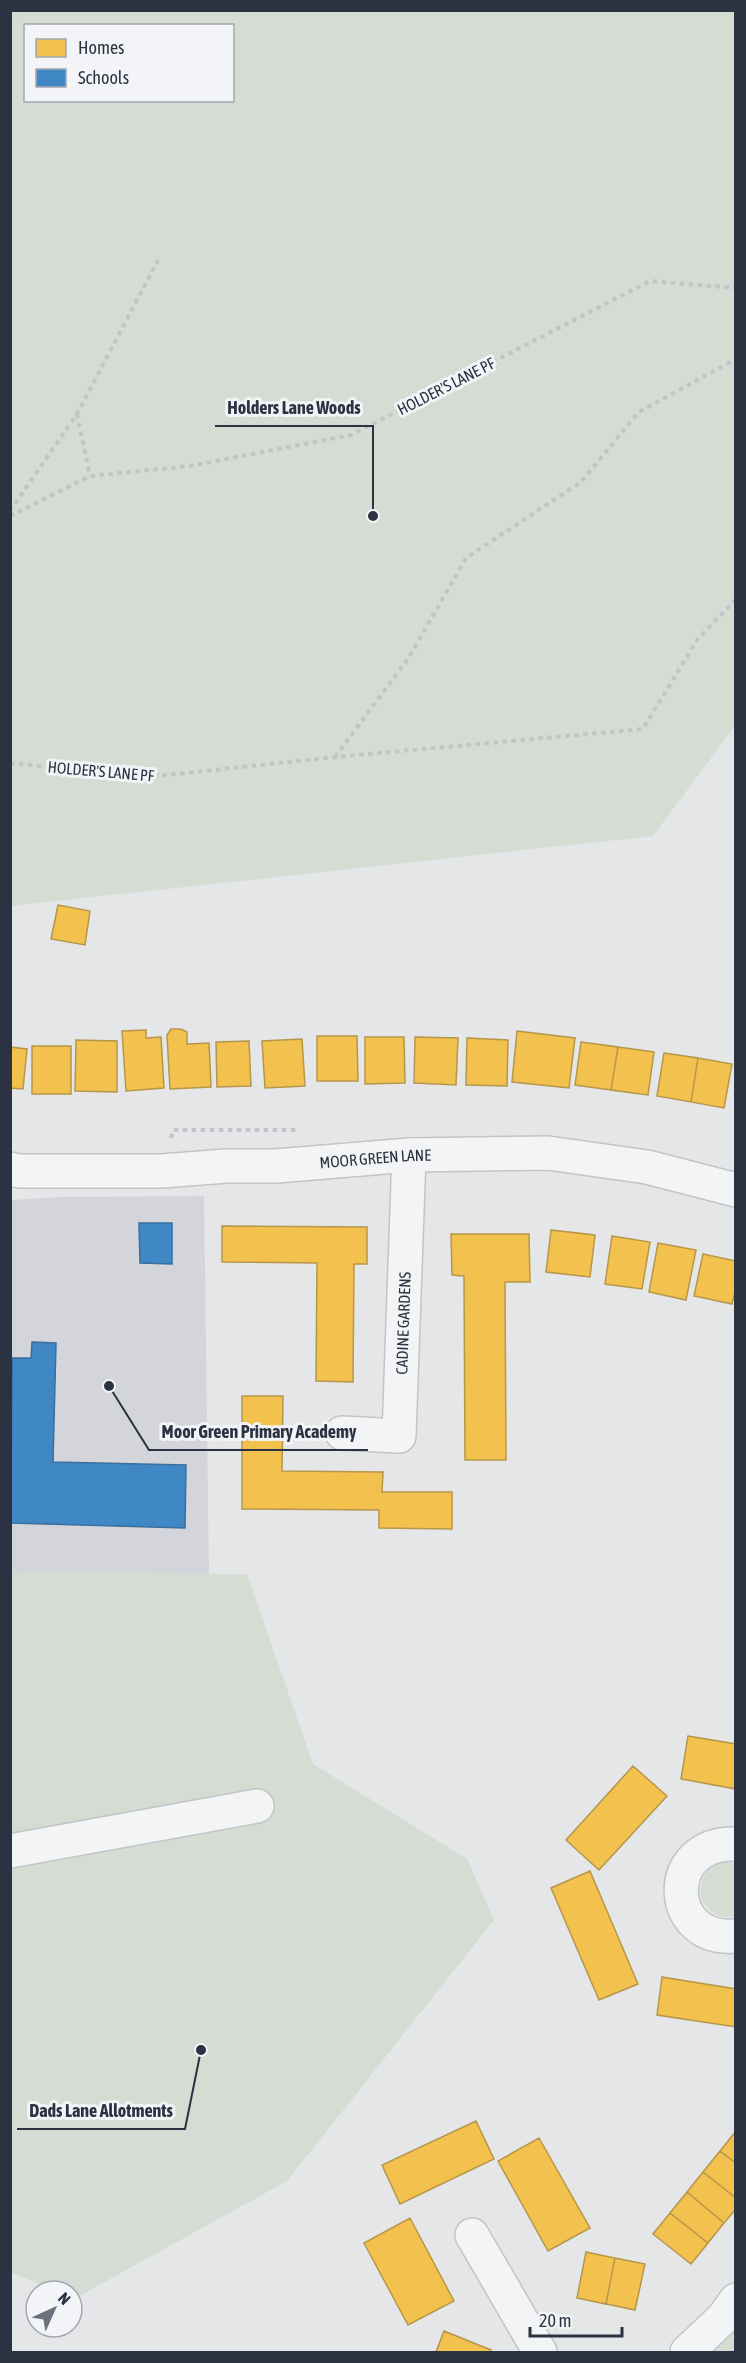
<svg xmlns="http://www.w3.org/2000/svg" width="746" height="2363" viewBox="0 0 746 2363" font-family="'Asap Condensed',sans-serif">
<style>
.built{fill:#d3d5db}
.green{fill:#d4dcd4;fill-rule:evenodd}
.homes{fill:#f2c14e;stroke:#b6964a;stroke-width:1.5}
.schools{fill:#3f88c5;stroke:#396e9d;stroke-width:1.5}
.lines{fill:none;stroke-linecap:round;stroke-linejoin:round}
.minor-casing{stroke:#c2c4c6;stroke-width:36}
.path{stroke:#c3c4c8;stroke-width:4;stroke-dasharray:4.5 4.5;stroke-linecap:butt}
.minor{stroke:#f3f4f5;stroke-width:33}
.labels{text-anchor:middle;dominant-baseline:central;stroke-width:6;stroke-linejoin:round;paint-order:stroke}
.street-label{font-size:16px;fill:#2b3241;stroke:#f2f4f7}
.leader{fill:none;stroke:#2b3241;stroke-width:2}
.callout-dot{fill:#2b3241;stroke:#f2f4f7;stroke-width:2}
.callout-label{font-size:18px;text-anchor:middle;font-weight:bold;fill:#2b3241;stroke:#f2f4f7;stroke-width:6;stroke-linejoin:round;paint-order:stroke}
</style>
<rect width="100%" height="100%" fill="#e4e6e8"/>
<!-- built -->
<path class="built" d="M204,1196L209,1574L11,1573V1200L58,1197Z"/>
<!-- green -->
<path class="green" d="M10,11H735V726L653,836L11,906ZM26,26H232V100H26Z
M11,1573L247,1574L313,1764L467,1859L494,1920L287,2181L74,2299L72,2291H55L11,2272Z
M722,1862L735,1863V1916C719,1920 709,1912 701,1898C699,1880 705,1868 722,1862Z
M735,2318V2352H709Z"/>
<!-- homes -->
<path class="homes" d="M58,905L90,911L85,945L51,939Z
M171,1029H181L187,1032V1044L209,1043L211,1087L170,1089L167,1035Z
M146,1030V1038L161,1037L164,1088L126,1091L122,1031Z
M517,1031L575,1038L569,1088L512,1082Z
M317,1036H357L358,1081H317Z
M365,1037H404L405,1083L365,1084Z
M415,1037L458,1038L456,1085L414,1083Z
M467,1038L508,1040L507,1086L466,1085Z
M302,1039L305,1086L265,1088L262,1041Z
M76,1040L117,1041V1092L75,1091Z
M249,1041L251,1086L217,1087L216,1042Z
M581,1042L618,1047L611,1090L575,1085Z
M32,1046H71V1094H32Z
M10,1047L27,1049L23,1089L10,1088Z
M618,1047L654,1052L648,1095L611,1090Z
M664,1053L698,1058L691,1102L657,1096Z
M698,1058L732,1064L724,1108L691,1102Z
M222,1226L367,1227V1264H354L353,1382L316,1381L317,1263L222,1262Z
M551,1230L595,1235L590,1277L546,1272Z
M451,1234H529L530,1282H505L506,1460H465L464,1276L452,1275Z
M612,1236L650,1242L642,1289L605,1284Z
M658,1243L696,1250L686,1300L649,1292Z
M703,1254L736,1261V1288L732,1304L694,1296Z
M242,1396H283L282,1471L383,1472L382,1492H452V1529L379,1528V1510L242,1509Z
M688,1736L736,1744V1789L681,1779Z
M633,1766L667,1796L599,1870L566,1840Z
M590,1871L638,1984L599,2000L551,1888Z
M662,1977L736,1989V2027L657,2015Z
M476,2121L494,2159L400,2204L382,2165Z
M736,2131V2163L720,2151Z
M539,2138L590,2228L548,2251L498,2161Z
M720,2151L736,2163V2198L703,2172Z
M703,2172L736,2198V2209L724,2223L687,2192Z
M687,2192L724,2223L708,2243L670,2213Z
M670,2213L708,2243L691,2264L653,2234Z
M410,2218L454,2301L408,2325L364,2243Z
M586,2252L615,2258L606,2304L577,2298Z
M615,2258L645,2264L635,2310L606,2304Z
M444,2331L491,2350L490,2352H436Z"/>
<!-- schools -->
<path class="schools" d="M139,1223H172V1264L140,1263Z
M32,1342L56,1343L53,1462L186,1465L185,1528L11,1523L12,1358H31Z"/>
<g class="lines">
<defs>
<g id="minor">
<path id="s1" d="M10,1169L19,1171H162L226,1166H276L409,1155L548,1153L647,1167L736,1190"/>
<path id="s2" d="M342,1433L399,1436L409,1155"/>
<path d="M736,1844C661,1841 665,1943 736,1936"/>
<path d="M10,1851L257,1806"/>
<path d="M472,2235L540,2352"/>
<path d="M687,2352L723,2318L736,2300"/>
</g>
</defs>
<!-- minor casing -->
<use href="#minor" class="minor-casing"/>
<!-- path -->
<path class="path" d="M77,414L90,476
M10,511L77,414L158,260
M10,516L90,476L190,466L351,435L650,281L736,288
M335,757L408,659L466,558L581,482L639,412L736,359
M10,763L149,777L335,757L643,729L697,640L736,599
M171,1138L173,1130H298"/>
<!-- minor -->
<use href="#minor" class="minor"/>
</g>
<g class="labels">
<!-- street labels -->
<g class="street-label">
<text transform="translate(446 386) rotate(-27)">HOLDER'S LANE PF</text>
<text transform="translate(101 771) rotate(5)">HOLDER'S LANE PF</text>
<text stroke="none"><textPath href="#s1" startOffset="366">MOOR GREEN LANE</textPath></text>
<text stroke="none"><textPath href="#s2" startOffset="170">CADINE GARDENS</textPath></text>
</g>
</g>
<!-- callouts -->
<path class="leader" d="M373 516L373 426H215M109 1386L149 1450H368M201 2050L185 2129H17"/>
<g class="callout-dot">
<circle cx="373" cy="516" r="6"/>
<circle cx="109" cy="1386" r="6"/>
<circle cx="201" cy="2050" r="6"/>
</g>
<g class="callout-label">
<text x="294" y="414">Holders Lane Woods</text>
<text x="259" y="1438">Moor Green Primary Academy</text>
<text x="101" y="2117">Dads Lane Allotments</text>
</g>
<!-- border -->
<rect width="746" height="2363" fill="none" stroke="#2b3241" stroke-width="24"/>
<!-- legend -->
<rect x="24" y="24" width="210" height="78" fill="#f2f4f7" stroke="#a2a6ae" stroke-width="1.5"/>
<rect x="36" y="39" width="30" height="18" fill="#f2c14e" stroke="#a2a6ae" stroke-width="1.5"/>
<text x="78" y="54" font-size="18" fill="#2b3241">Homes</text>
<rect x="36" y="69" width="30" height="18" fill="#3f88c5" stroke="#a2a6ae" stroke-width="1.5"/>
<text x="78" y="84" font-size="18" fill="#2b3241">Schools</text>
<!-- north arrow -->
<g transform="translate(54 2309) rotate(45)"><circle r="28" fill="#f2f4f7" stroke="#a2a6ae" stroke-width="1.5"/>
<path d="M0-4.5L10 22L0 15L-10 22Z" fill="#6c717b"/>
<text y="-9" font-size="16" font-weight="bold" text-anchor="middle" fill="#2b3241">N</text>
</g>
<!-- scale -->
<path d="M530 2327v9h92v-9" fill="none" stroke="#2b3241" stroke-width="3"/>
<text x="539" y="2327" font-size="18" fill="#2b3241" stroke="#f2f4f7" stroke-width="4.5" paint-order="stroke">20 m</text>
</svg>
